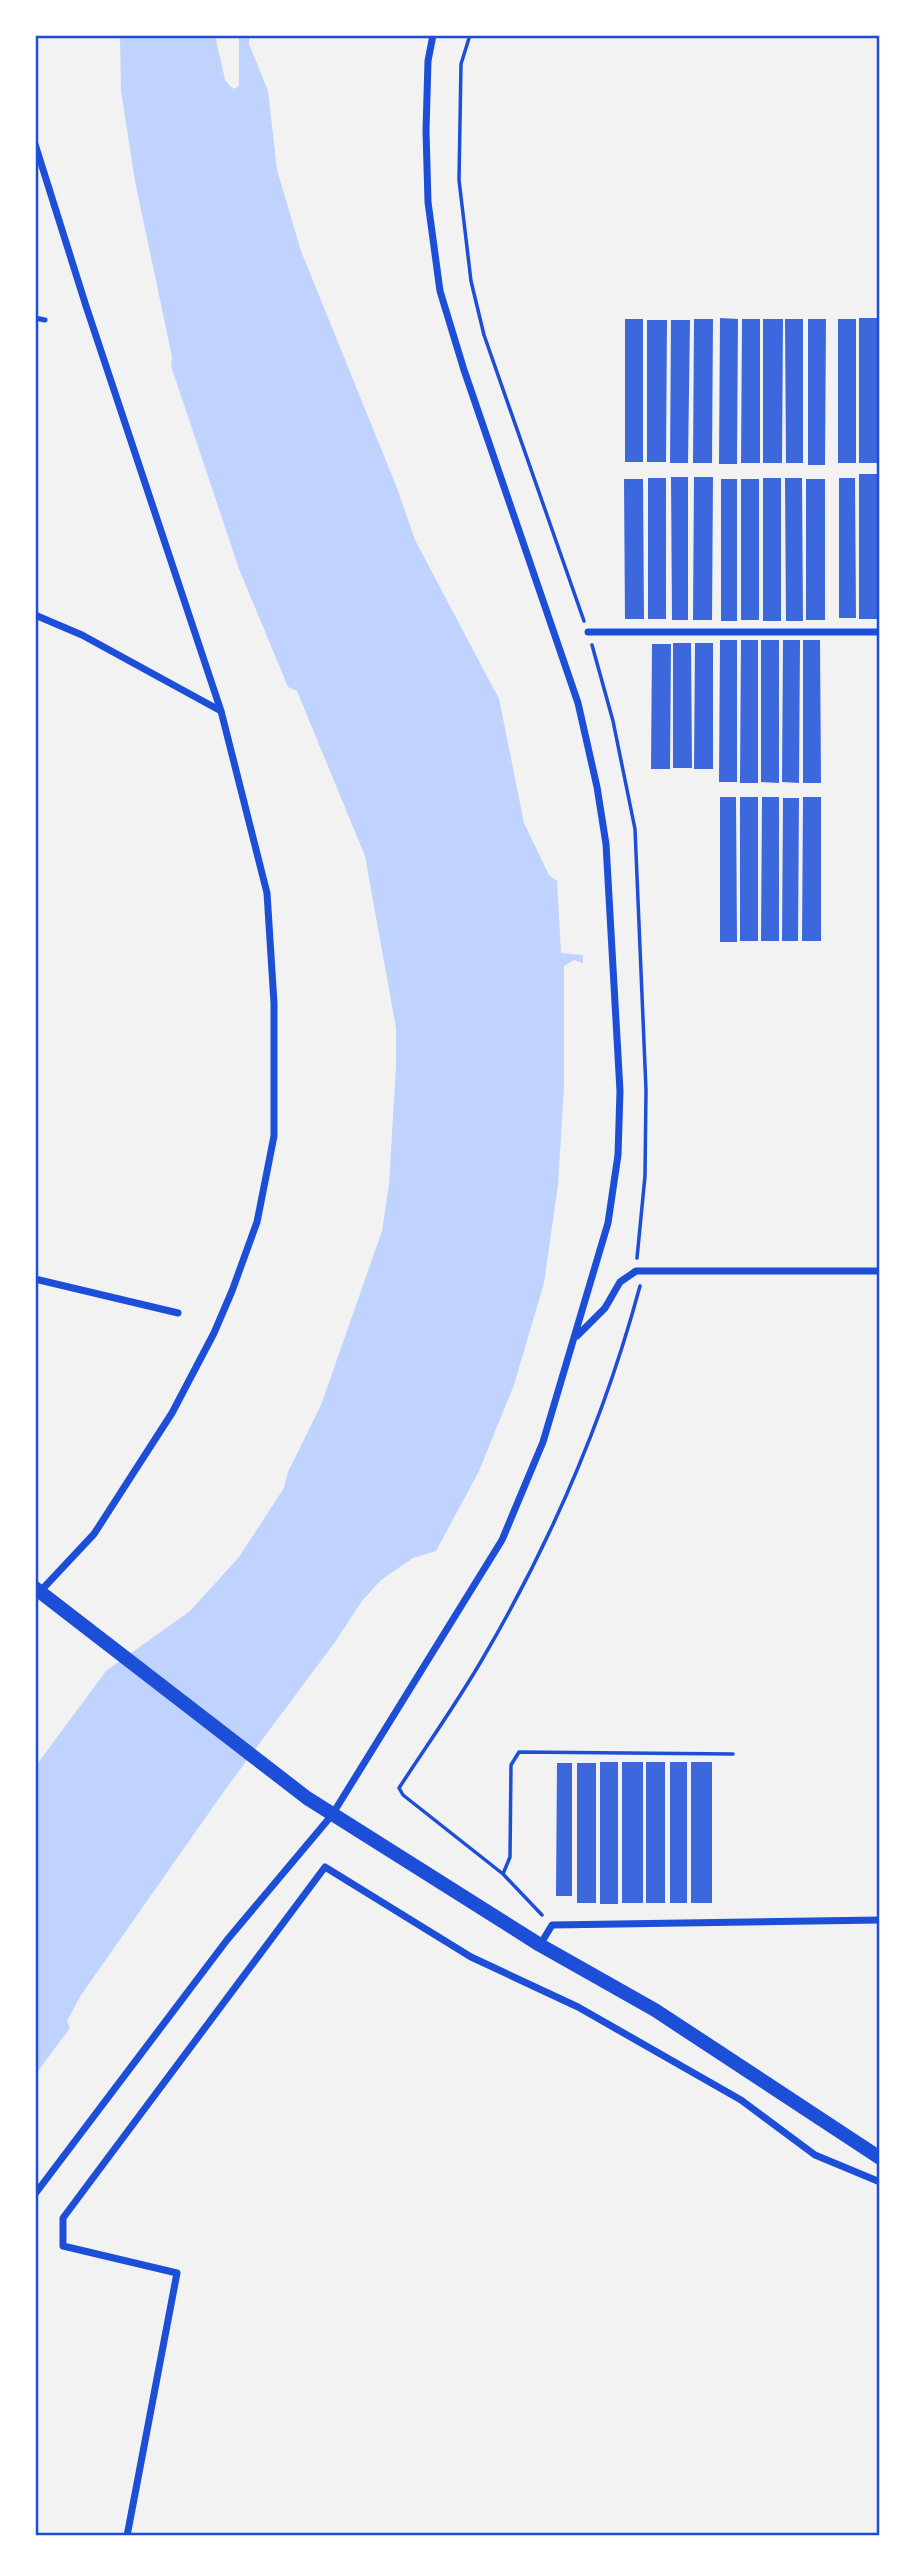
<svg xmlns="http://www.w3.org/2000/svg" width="915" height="2571" viewBox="0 0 915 2571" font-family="'Fira Sans',sans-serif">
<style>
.water{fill:#bfd3fe}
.building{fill:#3d67dc}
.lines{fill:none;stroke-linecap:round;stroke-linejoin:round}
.path{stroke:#1d4ed8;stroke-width:3.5}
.service{stroke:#1d4ed8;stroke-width:5}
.minor{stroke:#1d4ed8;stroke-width:7}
.secondary{stroke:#1d4ed8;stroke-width:14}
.neatline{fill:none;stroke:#1d4ed8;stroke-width:2.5}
</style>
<rect width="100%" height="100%" fill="#f2f2f2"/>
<!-- water -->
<path class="water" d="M120,35H215L225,80L233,89L239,86V35H249V44L268,91L277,170L301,251L397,488L415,540L499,699L524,823L549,875L557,881L561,953L583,955V963L574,960L564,966V1087L558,1185L544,1283L514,1385L479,1471L436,1551L413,1558L381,1580L362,1601L335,1642L227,1787L81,1995L67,2021L70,2028L35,2075V1767L106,1671L190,1611L239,1557L284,1488L288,1472L321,1405L382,1231L389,1184L396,1067V1028L365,856L297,691L288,687L239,569L171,366L172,357L135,181L121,91Z"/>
<!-- building -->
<path class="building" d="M720,318L738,319L737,464H719Z
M859,318H877V463H859Z
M625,319H643V462H625Z
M694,319H713L712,463H693Z
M742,319H760V463H741Z
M763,319H783L782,463H763Z
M785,319H803V463H786Z
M808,319H826L825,465H808Z
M838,319H856V463H838Z
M647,320H667L666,462H647Z
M671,320H690L688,463H670Z
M859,474H877V619H859Z
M671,477H688V620H672Z
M694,477H713L712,620H693Z
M648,478H666V619H648Z
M763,478H781V621H763Z
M785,478H802L803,621H786Z
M839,478H855L856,618H839Z
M624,479H643L644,619H625Z
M721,479H737V621H721Z
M741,479H759V620H741Z
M806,479H825V620H806Z
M720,640H737V782H719Z
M741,640H758V783H740Z
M761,640H779V783L761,782Z
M783,640H800L799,783L782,782Z
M803,640H820L821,783H803Z
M673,643H691L692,768H673Z
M695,643H713V769H694Z
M652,644H671L670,769H651Z
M720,797H736L737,942H720Z
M740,797H758V941H740Z
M762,797H779V941H761Z
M803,797H821V941H802Z
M783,798H799L798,941H782Z
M600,1762H618V1904H600Z
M622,1762H643V1903H622Z
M646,1762H665V1903H646Z
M670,1762H687V1903H670Z
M691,1762H712V1903H691Z
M557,1763H572V1896H556Z
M577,1763H596V1903H577Z"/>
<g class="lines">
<!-- path -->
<path class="path" d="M470,35L461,64L459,180L471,281L484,335L584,621
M592,645L613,721L635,829L646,1090L645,1176L637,1258
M503,1874L510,1857L511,1765L519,1752L733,1754
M542,1915L503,1874L403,1795L399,1788C427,1745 457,1703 483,1658C551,1542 605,1416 640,1286"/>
<!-- service -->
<path class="service" d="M35,318L45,320"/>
<!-- minor -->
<path class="minor" d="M35,144L86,306L221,711L267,893L274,1003V1136L257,1222L232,1291L214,1333L172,1413L94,1534L35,1597
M35,615L82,635L221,711
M588,632H880
M35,1279L178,1313
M577,1336L605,1308L620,1282L636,1271H880
M540,1945L552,1925L880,1920
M35,2194L227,1940L332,1815L502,1540L543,1442L608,1223L618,1155L620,1091L606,844L597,787L578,703L464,370L440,291L428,202L426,131L428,61L433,35
M127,2536L177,2273L63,2246V2218L325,1867L471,1957L578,2007L741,2100L815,2155L880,2182"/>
<!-- secondary -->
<path class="secondary" d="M35,1588L307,1798L540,1945L655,2010L880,2158"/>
</g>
<!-- border -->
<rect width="915" height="2571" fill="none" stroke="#ffffff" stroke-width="74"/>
<rect x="37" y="37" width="841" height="2497" class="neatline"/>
</svg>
